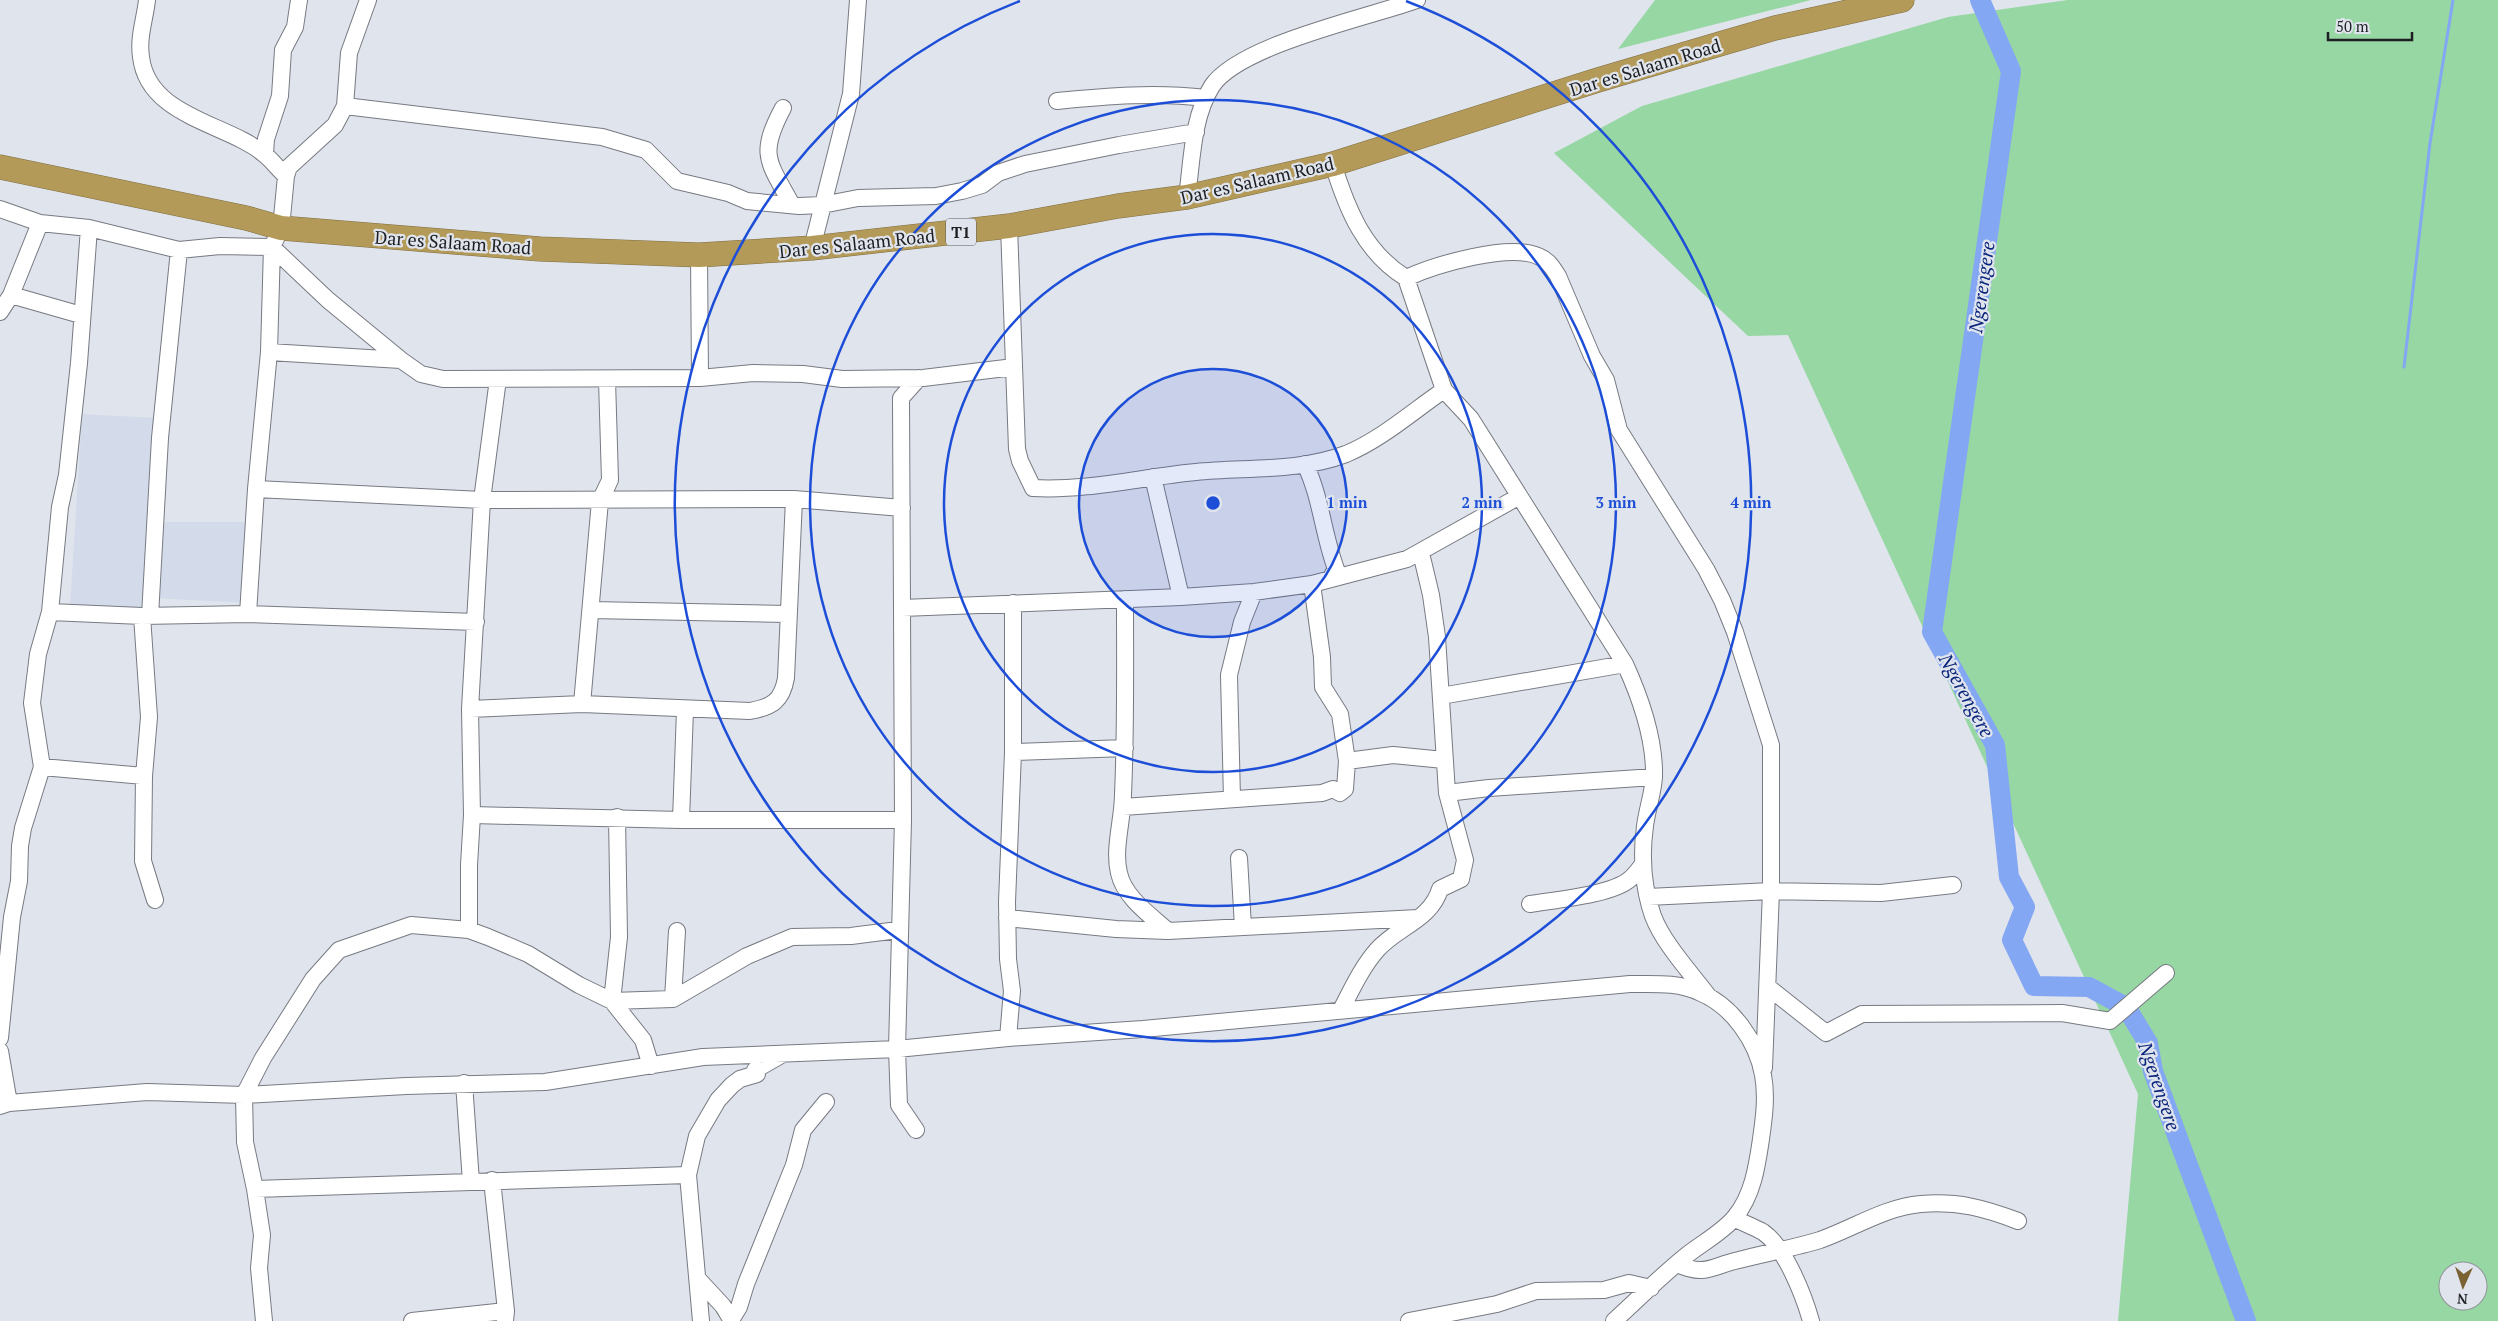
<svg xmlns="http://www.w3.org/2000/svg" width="2498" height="1321" viewBox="0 0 2498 1321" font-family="'PT Serif',serif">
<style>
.built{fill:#d3dbea}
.green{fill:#96d7a3;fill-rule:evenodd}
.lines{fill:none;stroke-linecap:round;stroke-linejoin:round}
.stream{stroke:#84a7f4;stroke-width:3}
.river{stroke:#84a7f4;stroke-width:20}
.minor-casing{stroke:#777a82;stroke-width:18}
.highway-casing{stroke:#7f6f45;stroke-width:25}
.minor{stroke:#fff;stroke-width:16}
.highway{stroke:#b49a58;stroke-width:24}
.ring{fill:none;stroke:#1d4ed8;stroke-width:2.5}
.labels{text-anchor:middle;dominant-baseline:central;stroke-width:4.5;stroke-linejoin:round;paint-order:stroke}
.shield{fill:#e0e4ec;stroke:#585a5f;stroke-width:1}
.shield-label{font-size:16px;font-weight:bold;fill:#1d1f22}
.street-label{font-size:18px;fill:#1d1f22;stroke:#e0e4ec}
.water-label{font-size:19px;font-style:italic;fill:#0b267d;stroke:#e0e4ec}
.centre{fill:#1d4ed8;stroke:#e0e4ec;stroke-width:2.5}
.ring-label{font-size:15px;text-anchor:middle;font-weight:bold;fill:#1d4ed8;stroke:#e0e4ec;stroke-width:4.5;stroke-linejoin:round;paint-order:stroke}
</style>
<rect width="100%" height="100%" fill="#e0e4ec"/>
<!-- built -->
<path class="built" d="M82,414L157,418L149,608L70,606Z
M157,522H255L250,603L152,598Z"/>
<!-- green -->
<path class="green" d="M1655,0H1811L1618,49Z
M2068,0H2498V1321H2118L2138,1094L1788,335L1748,336L1554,153L1642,106L1948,17ZM2448,1271H2478V1301H2448Z"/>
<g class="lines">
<!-- stream -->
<path class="stream" d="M2404,367L2430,143L2453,0"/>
<!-- river -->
<path class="river" d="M1980,0L2011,71L1932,632L1995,745L2009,877L2025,907L2012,940L2034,986L2089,987L2126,1007L2148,1043L2153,1071L2246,1321"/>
<defs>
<path id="minor" d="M147,0C145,19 138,37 141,57C148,117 227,123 264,154C272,160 278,169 286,176
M1057,101C1107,96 1156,92 1206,98
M345,106L602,137L646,150L677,181L728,193L747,201L799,206L822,205L858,198L936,196L962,191L982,185L998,173L1025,164L1119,145L1196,132
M783,108C758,155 768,161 792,205
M265,154L266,139L280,96L283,50L295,27L299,0
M1333,164C1347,209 1364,252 1406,278L1444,390L1471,419L1625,664C1641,699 1655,738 1654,777C1653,793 1647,810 1645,826C1641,855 1643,888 1653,916C1663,943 1691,973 1709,997
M1187,197C1192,162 1192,117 1212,86C1239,45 1369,17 1417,0
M0,209L40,223
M1009,226L1017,449L1020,461L1033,488C1088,491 1142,477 1196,472C1245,467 1299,472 1346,454C1382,439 1413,411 1444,390
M812,248L851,94L858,0
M699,255L700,378
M1406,278C1435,265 1510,242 1540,257C1548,260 1553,268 1558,276L1592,356L1606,380L1619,430L1706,569L1722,600L1735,632L1771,745V891L1764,1068
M11,295L81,315
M0,312L11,295L40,223L89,228
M269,352L401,360
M498,379L482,500L470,709L472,815L681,820H903
M1305,464C1321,497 1323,534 1336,569L1330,579
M1153,477L1181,597
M256,489L482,500L794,499L902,508
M1125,599C1125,664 1126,729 1123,794C1123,819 1113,849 1119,873C1124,897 1150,915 1168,931
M902,608L1181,597L1254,592L1312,584L1407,559L1518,497
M591,610L788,614
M50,612L142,616L248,614L476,622
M248,614L256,489L269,352L272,247L281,228L286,176L289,167L335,125L345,106L349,53L368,0
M142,616L149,717L144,776L143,861L155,900
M150,616L160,438L179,250
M1441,696L1625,664
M582,704L600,501L610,480L607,380
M470,709L582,704L750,711C772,707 782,701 786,678L794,499
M1013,752L1125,748
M1347,761L1393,755L1444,760
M42,767L144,776
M1447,793L1489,788L1654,777
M1232,799L1229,675L1242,622L1254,592
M1123,807L1322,793L1333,789L1340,793L1345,789L1347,761L1340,714L1323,687L1322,657L1312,584
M617,817L619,937L612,1001L673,999L677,931
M681,820L685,710
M1239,858L1243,927
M1648,897L1771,891L1881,893L1953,885
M1530,904C1554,900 1612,895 1630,879C1635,875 1639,869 1643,864
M1007,918L1116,929L1168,931L1418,918
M469,930V865L472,815
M1768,987L1826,1033L1862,1014L2062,1013L2110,1021L2166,973
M673,999L747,956L792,937L851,936L898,930
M1341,1010C1352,989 1362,967 1377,950C1397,927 1431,920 1440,889L1461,879L1465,860L1447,793L1437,637L1431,595L1421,553
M0,1038L12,917L19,881L20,846L23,828L42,767L32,703L38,654L50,612L60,507L67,475L79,363L89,228L179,250L220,246L272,247L328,300L401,360L421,374L443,379L700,378L753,373L803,374L842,379L923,378L1014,367
M1008,1038L1012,991L1008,959L1007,902L1013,752V603
M0,1051L9,1103
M464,1083L471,1182L688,1175
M0,1106L9,1103L147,1092L244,1095L406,1086L545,1082L703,1057L897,1049L1008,1038L1143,1029L1630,984C1654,984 1679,982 1701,993C1732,1006 1757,1041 1763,1075C1767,1096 1764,1118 1761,1139C1757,1166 1753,1195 1735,1217C1723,1232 1702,1243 1687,1255C1662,1275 1638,1299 1614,1321
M916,1130L899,1105L897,1049L903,820L901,398L919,378
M492,1180L506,1311L505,1321
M255,1189L471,1182
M1734,1218C1743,1223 1754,1227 1763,1232C1785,1247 1804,1296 1811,1321
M1677,1264C1706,1277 1711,1266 1739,1260C1766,1253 1794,1248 1820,1240C1854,1228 1885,1207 1921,1204C1958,1201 1984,1208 2018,1221
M698,1279L723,1306L732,1321
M731,1320L739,1307L746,1284L794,1165L803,1130L826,1102
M264,1321L259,1268L262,1235L255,1189L245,1142L244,1095L263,1058L313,979L339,950L411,925L469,930L488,937L528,954L579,985L612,1001L643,1040L651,1066
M412,1321L506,1311
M701,1321L688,1175L697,1136L718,1100L732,1085L740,1079L757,1074L755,1070L783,1054
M1409,1321L1497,1304L1536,1291L1604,1290L1629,1283L1651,1288"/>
<path id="highway" d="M0,167L246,218L281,228L540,249L699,255L812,248L1009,226L1118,206L1187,197L1333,164L1598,80L1723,43L1775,28L1902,0"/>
</defs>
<!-- minor casing -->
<use href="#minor" class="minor-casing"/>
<!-- highway casing -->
<use href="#highway" class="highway-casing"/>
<!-- minor -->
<use href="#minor" class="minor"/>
<!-- highway -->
<use href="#highway" class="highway"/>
</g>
<!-- distance rings -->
<circle cx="1213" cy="503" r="134" fill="#1d4ed8" fill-opacity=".12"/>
<g class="ring">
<circle cx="1213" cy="503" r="134"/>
<circle cx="1213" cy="503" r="269"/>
<circle cx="1213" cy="503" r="403"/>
<path d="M1406 1A538 538 0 1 1 1020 1"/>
</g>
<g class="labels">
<!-- shield labels -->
<rect class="shield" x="946" y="218.5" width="30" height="27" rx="4"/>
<g class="shield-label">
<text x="961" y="232">T1</text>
</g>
<!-- street labels -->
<g class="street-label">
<text transform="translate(1645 67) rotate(-17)">Dar es Salaam Road</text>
<text transform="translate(1257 180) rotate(-13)">Dar es Salaam Road</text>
<text transform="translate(453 242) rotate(4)">Dar es Salaam Road</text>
<text transform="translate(857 243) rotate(-6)">Dar es Salaam Road</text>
</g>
<!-- water labels -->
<g class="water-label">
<text transform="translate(1981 287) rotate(-82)">Ngerengere</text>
<text transform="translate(1967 695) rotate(61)">Ngerengere</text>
<text transform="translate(2160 1086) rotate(71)">Ngerengere</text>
</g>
</g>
<circle cx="1213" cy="503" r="8" class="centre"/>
<g class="ring-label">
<text x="1347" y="508">1 min</text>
<text x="1482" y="508">2 min</text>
<text x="1616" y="508">3 min</text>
<text x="1751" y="508">4 min</text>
</g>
<!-- north arrow -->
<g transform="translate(2463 1286) rotate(183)"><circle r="24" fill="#e0e4ec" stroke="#92959b"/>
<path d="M0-4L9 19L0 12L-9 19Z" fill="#7b6233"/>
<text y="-8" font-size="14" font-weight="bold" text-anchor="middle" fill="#1d1f22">N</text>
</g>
<!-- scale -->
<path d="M2328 32v8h84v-8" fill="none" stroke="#1d1f22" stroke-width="2.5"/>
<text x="2336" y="32" font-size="15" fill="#1d1f22" stroke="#e0e4ec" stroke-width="4" paint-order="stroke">50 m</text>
</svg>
